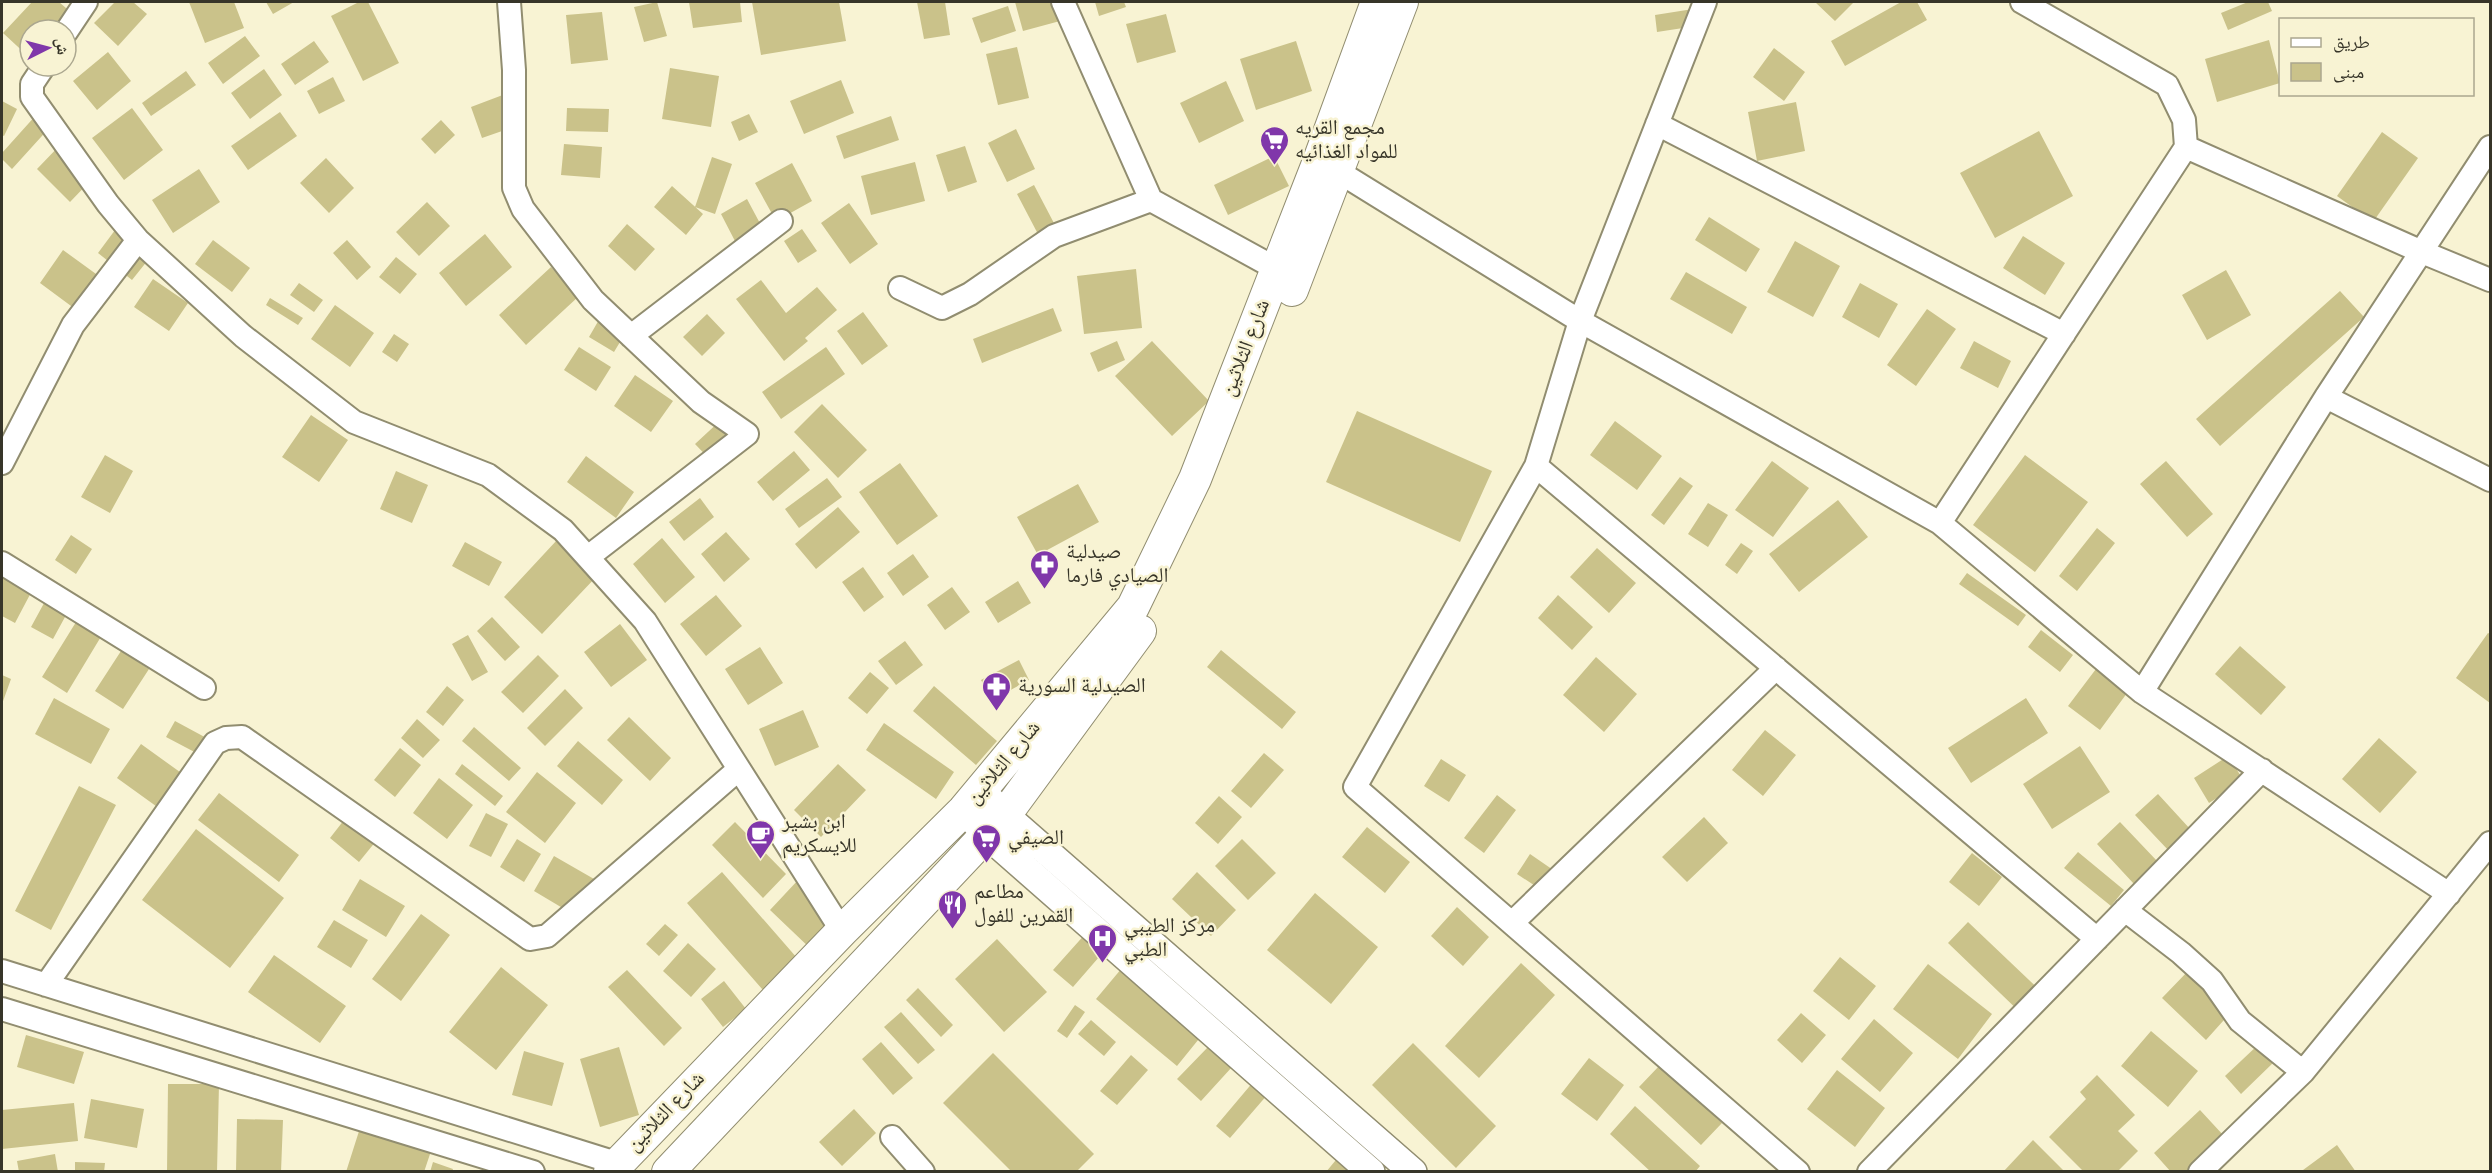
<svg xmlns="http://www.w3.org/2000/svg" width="2492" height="1173" viewBox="0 0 2492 1173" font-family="Overpass,'Noto Naskh Arabic',sans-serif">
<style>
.building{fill:#cac28a}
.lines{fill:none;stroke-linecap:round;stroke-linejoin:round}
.minor-casing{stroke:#918d70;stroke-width:26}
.tertiary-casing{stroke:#918d70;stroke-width:30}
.secondary-casing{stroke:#918d70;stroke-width:34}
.minor{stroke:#fff;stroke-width:22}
.tertiary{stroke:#fff;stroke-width:27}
.secondary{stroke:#fff;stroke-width:32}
.labels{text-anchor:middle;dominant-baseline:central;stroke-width:5;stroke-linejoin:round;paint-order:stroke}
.poi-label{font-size:21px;fill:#373529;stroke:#f8f3d3;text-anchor:start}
.street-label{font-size:21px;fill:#373529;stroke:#f8f3d3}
</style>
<rect width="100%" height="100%" fill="#f8f3d3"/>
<!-- building -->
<path class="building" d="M32,2H59L73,14L58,30H30V58L3,33Z
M115,2H133L147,14L118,46L94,23Z
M189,2H234L244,28L205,43Z
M266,2H294L273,14Z
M359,2H368L399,63L363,81L331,16Z
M657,2L667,36L644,42L634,7Z
M689,2H740L742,22L693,28Z
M752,2H839L846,41L761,55Z
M917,2H945L950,35L924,39Z
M1015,2H1055L1060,21L1023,31Z
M1095,2H1124L1126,7L1099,16Z
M1815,2H1854L1835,21Z
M1901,2H1917L1927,20L1845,66L1831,41Z
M2248,2H2268L2272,11L2228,30L2221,13Z
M1008,6L1016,31L981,43L972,18Z
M1693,9L1696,26L1657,32L1655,15Z
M602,12L608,60L571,64L566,15Z
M1166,14L1176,52L1137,63L1126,24Z
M245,36L260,56L223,84L208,63Z
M2269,40L2280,83L2217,102L2205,59Z
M314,41L329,62L295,85L281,64Z
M1296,41L1312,91L1256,110L1240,59Z
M1017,47L1029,98L998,105L986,54Z
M1774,48L1805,72L1784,101L1753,77Z
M108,52L131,81L97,110L73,81Z
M670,68L719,76L711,127L662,119Z
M264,69L282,95L250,119L231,93Z
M186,71L196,85L151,116L142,103Z
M333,77L345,101L319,114L307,91Z
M841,80L854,113L804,134L790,101Z
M1226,81L1244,121L1199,143L1180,103Z
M513,91L525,123L482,138L471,107Z
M2,101L17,109L4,136L2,135Z
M1796,102L1805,151L1757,161L1748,112Z
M132,108L163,150L124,180L92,138Z
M567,108L609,109L608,132L566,131Z
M280,112L297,136L248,170L231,146Z
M37,114L51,126L12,169L2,159V153Z
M749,114L758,132L739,141L731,122Z
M891,116L899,140L844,159L836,136Z
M441,120L455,135L435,154L421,139Z
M1016,129L1035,169L1007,182L988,143Z
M2039,131L2073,196L1995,238L1960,173Z
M2382,132L2418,158L2373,222L2337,196Z
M62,143L95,176L70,202L37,169Z
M564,144L602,147L600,178L561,175Z
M965,146L977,182L948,192L936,155Z
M1274,156L1289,186L1228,215L1214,185Z
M712,157L732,164L715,214L695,207Z
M326,158L354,188L329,213L300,183Z
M915,162L925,201L871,215L861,176Z
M792,163L812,201L776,221L755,183Z
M199,169L220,202L173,233L152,200Z
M1034,185L1056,227L1039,236L1017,194Z
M672,186L703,214L686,235L654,207Z
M747,199L763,229L736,243L721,214Z
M427,202L450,226L419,256L396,232Z
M849,203L878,244L850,264L821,223Z
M1709,217L1760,249L1746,272L1695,240Z
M121,222L156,250L132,280L98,253Z
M627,224L655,249L635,271L608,246Z
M802,229L817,251L798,263L784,241Z
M485,234L512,267L466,306L439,273Z
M2023,236L2065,263L2045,295L2003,268Z
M213,240L250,268L232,292L195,264Z
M347,240L371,267L357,280L333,253Z
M1795,241L1840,266L1813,317L1767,292Z
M63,250L114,287L90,320L40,283Z
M396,257L417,274L400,294L379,277Z
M551,267L578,297L526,345L499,315Z
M1136,269L1142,328L1084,334L1077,276Z
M2226,270L2251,315L2207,340L2182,295Z
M1686,272L1747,307L1732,334L1670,299Z
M153,279L188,303L169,331L134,307Z
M761,280L786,313L817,287L837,310L805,338L808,341L784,361L736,299Z
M299,283L323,300L314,312L290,295Z
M1860,283L1898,304L1879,338L1842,317Z
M2340,291L2364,317L2220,446L2196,419Z
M270,298L303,318L298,325L266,305Z
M335,305L374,333L350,367L311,339Z
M1053,308L1062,331L982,363L973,339Z
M1927,309L1956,329L1916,386L1887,365Z
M863,312L888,346L862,365L837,331Z
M707,314L725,333L702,356L683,337Z
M600,318L626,332L614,352L589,337Z
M394,334L409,344L397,362L382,352Z
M1117,341L1125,360L1098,372L1090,353Z
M1152,341L1209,401L1172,436L1115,376Z
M1974,341L2011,361L1998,388L1960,368Z
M579,347L611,367L596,391L564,370Z
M826,347L845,374L781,419L762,392Z
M635,375L673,401L651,432L614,406Z
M822,404L867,450L838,478L794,432Z
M1357,411L1492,471L1460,542L1326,482Z
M311,415L348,440L319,482L282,457Z
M722,419L745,444L719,469L695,444Z
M1615,421L1662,456L1637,490L1590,455Z
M794,451L810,470L773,501L757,482Z
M105,455L133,471L110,513L81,497Z
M2025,455L2088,502L2035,572L1973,525Z
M586,456L634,492L616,518L567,482Z
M1772,461L1809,488L1773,537L1735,510Z
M2166,461L2213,514L2187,537L2140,484Z
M900,463L938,516L897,545L859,492Z
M396,471L428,485L412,523L380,509Z
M1680,477L1693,486L1664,525L1651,515Z
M827,478L842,497L799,528L785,509Z
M1078,484L1099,522L1038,555L1017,517Z
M700,498L714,517L684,541L669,522Z
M1838,500L1868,537L1799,592L1769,554Z
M1708,503L1728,515L1708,547L1688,534Z
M838,507L860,532L816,569L795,544Z
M2097,528L2115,543L2077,591L2059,576Z
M726,532L750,559L724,582L701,554Z
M71,535L92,549L76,574L55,560Z
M662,538L695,577L665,603L633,564Z
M557,540L596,577L542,634L504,597Z
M465,542L502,562L489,586L452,566Z
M1741,543L1753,551L1737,574L1725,565Z
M1597,548L1636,583L1609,613L1570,577Z
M913,554L929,577L903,596L887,573Z
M863,567L884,597L864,612L842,582Z
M2,568L35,585L15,623L2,616Z
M1967,573L2026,615L2018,626L1959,584Z
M1018,581L1031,603L998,623L985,602Z
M952,587L970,612L945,630L927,605Z
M49,594L71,606L53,639L31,627Z
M716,595L742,626L706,656L680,624Z
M1558,595L1593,627L1572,650L1538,618Z
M81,614L105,630L67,693L42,677Z
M492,617L520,647L505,661L477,631Z
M620,624L647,660L611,687L584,652Z
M2041,630L2073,655L2060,672L2028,647Z
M2488,633L2490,634V703L2456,678Z
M468,635L488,672L472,681L452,644Z
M905,641L923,665L896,685L878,661Z
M2240,646L2286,687L2261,715L2215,674Z
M760,647L783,683L748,705L725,669Z
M1221,650L1296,712L1282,729L1207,667Z
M121,651L149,669L123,709L95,691Z
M538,655L559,676L523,713L501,692Z
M1596,657L1637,694L1604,732L1563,695Z
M1019,660L1029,680L992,700L981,680Z
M2099,665L2130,689L2100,730L2068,706Z
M870,672L889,688L867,714L848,698Z
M2,675L11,679L2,704Z
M447,686L464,700L443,726L426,712Z
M934,686L997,741L976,765L913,711Z
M565,689L583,708L545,746L527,728Z
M54,698L110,729L91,764L35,734Z
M2026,698L2048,733L1971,783L1948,748Z
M803,710L819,747L775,766L759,729Z
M629,717L671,758L650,781L607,740Z
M417,719L440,740L423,758L401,738Z
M175,721L212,741L204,757L166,737Z
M884,723L954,772L936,799L866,750Z
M474,727L521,768L509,781L462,741Z
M1765,730L1796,755L1763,796L1732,770Z
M2379,738L2417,772L2380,813L2342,779Z
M578,741L623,780L602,805L557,766Z
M141,744L191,780L167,814L117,778Z
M2080,746L2110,792L2052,829L2023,784Z
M400,748L421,765L395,797L374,780Z
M1264,753L1284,770L1251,808L1231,791Z
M2228,756L2244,781L2209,803L2194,778Z
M1441,759L1466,775L1449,802L1424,786Z
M462,764L503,796L495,806L455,774Z
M838,764L866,790L821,837L794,810Z
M537,772L576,803L545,843L506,812Z
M439,778L473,805L447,839L413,813Z
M79,786L116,805L51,930L15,911Z
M219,793L299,855L279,882L198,820Z
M2158,794L2191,830L2169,851L2135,815Z
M1497,795L1516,810L1484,853L1464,838Z
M1219,796L1242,817L1218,844L1195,823Z
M355,806L385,830L359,862L330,838Z
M486,813L508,824L491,857L469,846Z
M1704,817L1728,843L1687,882L1662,857Z
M735,822L786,874L763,898L712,845Z
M2120,822L2158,862L2134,884L2097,844Z
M1367,827L1410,862L1385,893L1342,857Z
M196,829L284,898L230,968L142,900Z
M517,839L541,854L524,882L500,867Z
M1242,839L1276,873L1248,900L1215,866Z
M2078,852L2124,890L2111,906L2064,868Z
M1972,853L2002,877L1979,906L1949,882Z
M1530,854L1559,874L1546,893L1517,874Z
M554,856L601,883L581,919L534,891Z
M722,872L804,966L769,997L687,903Z
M1197,872L1236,910L1211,936L1172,899Z
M360,879L405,906L386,937L342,910Z
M799,879L842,920L813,951L770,910Z
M1315,893L1378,947L1331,1004L1267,950Z
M1457,907L1489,937L1463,966L1431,936Z
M421,914L450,935L401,1001L372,979Z
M334,920L368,940L351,968L317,947Z
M1968,922L2047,997L2026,1018L1948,943Z
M665,924L678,935L659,956L646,944Z
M1087,932L1106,949L1073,987L1053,970Z
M997,939L1047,992L1004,1032L955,979Z
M688,943L716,969L691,997L663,971Z
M274,955L346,1006L320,1043L248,992Z
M1840,957L1876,986L1849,1020L1813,991Z
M1127,962L1207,1029L1177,1066L1096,999Z
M1521,963L1555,995L1479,1078L1445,1046Z
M1928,964L1992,1014L1958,1059L1893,1009Z
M501,967L548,1005L496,1070L449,1032Z
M627,970L682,1028L664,1046L608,987Z
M2189,970L2232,1011L2206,1040L2162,998Z
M724,981L746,1009L723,1027L701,999Z
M918,988L953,1025L941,1037L906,1000Z
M1075,1005L1085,1012L1067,1038L1057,1031Z
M901,1012L935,1050L918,1064L884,1027Z
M1801,1013L1826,1035L1802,1063L1777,1040Z
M1874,1019L1913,1053L1880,1092L1841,1059Z
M1091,1020L1116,1042L1104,1056L1078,1034Z
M2151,1031L2198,1071L2168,1107L2121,1066Z
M26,1035L84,1052L74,1084L17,1067Z
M881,1042L913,1078L893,1095L862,1059Z
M1413,1043L1496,1126L1456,1168L1372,1085Z
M2259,1044L2275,1061L2241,1094L2225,1076Z
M1209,1046L1232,1067L1201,1101L1177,1079Z
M619,1047L639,1115L600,1127L580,1059Z
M524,1051L564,1063L552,1106L512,1095Z
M993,1053L1094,1154L1076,1172H1012L943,1103Z
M1131,1055L1148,1070L1117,1105L1100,1091Z
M1589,1058L1624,1085L1597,1121L1561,1094Z
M1660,1065L1722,1123L1701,1145L1639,1087Z
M1837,1070L1885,1108L1855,1147L1807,1109Z
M2097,1075L2135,1115L2118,1131L2138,1151L2117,1172H2084L2049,1137L2086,1099L2080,1092Z
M1254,1081L1268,1094L1230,1138L1216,1126Z
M168,1084H219L217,1172H167Z
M91,1099L144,1109L137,1148L84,1138Z
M74,1103L78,1141L2,1149V1110Z
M1635,1106L1700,1166L1695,1172H1651L1610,1134Z
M854,1109L876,1133L842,1166L819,1142Z
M2200,1110L2224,1136L2186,1172H2171L2154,1153Z
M237,1119L283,1120L281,1172H236Z
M360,1128L431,1151L424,1172H346Z
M2033,1140L2065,1172H2003Z
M2337,1145L2356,1172H2304L2303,1170Z
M55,1154L58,1172H19L17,1161Z
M1340,1155L1360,1172H1326Z
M75,1162L105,1163L104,1172H75Z
M433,1162L453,1169L452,1172H430Z"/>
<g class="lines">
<defs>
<path id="minor" d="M509,2L514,70V188L523,209L593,300L701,402L747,434L588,557
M1063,2L1151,200L1277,269
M1705,2L1580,321L1536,466L1355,787L1798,1172
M66,32L86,2
M44,66L32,84V97L108,204L138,240L243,336L354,422L488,475L563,530L645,621L842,931
M1657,124L2064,334
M2186,147L2422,252L2490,280
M1324,168L1339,172L1580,321L1940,523L2142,692L2449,894
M900,288L942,308L970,294L1054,236L1151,200
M631,336L781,221
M2326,397L2490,480
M2,463L73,325L138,240
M1536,466L2097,939
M1940,523L2186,147L2184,120L2167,85L2022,2
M2,563L204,688
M2142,692L2326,397L2490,147
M2125,910L2181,953L2212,981L2240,1021L2303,1072
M1512,923L1776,668
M2,971L616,1163
M46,985L215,743L226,738L242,737L530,939L547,936L739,769
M2,1009L533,1172
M892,1137L923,1172
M1869,1172L2262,770
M2200,1172L2303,1072L2490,843"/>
<path id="tertiary" d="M982,791L1005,815L1413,1172
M973,820L987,835L1371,1172"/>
<path id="secondary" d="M1292,290L1402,2
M610,1172L842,931L964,810L1133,607L1195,479L1317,166L1377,2
M668,1172L1005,815L1140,631"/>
</defs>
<!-- minor casing -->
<use href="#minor" class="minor-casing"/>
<!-- tertiary casing -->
<use href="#tertiary" class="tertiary-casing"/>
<!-- secondary casing -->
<use href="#secondary" class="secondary-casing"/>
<!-- minor -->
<use href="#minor" class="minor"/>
<!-- tertiary -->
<use href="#tertiary" class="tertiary"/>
<!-- secondary -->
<use href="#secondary" class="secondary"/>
</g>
<!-- icons -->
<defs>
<symbol id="supermarket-pin" viewBox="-11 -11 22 30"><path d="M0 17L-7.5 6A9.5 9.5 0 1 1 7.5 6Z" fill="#8037aa" stroke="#f8f3d3"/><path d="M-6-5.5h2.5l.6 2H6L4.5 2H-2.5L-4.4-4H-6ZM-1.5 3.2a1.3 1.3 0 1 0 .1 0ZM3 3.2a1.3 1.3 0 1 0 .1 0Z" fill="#fff"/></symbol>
<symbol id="pharmacy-pin" viewBox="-11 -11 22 30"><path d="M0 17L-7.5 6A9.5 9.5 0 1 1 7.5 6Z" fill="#8037aa" stroke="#f8f3d3"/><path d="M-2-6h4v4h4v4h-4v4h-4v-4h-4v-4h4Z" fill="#fff"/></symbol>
<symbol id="cafe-pin" viewBox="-11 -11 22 30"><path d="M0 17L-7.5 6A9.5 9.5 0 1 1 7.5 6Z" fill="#8037aa" stroke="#f8f3d3"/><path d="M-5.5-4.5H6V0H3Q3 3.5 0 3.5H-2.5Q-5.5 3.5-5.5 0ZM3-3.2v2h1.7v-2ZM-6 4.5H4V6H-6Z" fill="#fff"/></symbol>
<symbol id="restaurant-pin" viewBox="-11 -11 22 30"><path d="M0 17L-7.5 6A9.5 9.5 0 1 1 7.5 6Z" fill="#8037aa" stroke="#f8f3d3"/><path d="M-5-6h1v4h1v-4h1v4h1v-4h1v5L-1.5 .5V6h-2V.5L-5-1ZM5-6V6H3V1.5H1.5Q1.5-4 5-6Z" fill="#fff"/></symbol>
<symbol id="hospital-pin" viewBox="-11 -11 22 30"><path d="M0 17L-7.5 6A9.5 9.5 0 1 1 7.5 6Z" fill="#8037aa" stroke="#f8f3d3"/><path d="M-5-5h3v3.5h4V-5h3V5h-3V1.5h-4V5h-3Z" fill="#fff"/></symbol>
</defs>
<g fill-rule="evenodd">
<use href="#supermarket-pin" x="1258" y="124" width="33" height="45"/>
<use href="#pharmacy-pin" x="1028" y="548" width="33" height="45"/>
<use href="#pharmacy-pin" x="980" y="670" width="33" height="45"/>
<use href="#cafe-pin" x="744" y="818" width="33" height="45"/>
<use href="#supermarket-pin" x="970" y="822" width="33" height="45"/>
<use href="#restaurant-pin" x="936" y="888" width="33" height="45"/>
<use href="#hospital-pin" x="1086" y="922" width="33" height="45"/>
</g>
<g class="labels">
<!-- poi labels -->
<g class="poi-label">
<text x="1295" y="128">مجمع القريه<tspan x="1295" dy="24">للمواد الغذائيه</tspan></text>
<text x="1066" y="552">صيدلية<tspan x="1066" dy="24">الصيادي فارما</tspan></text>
<text x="1018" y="686">الصيدلية السورية</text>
<text x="782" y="822">ابن بشير<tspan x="782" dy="24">للايسكريم</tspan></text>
<text x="1008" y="838">الصيفي</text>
<text x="974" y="892">مطاعم<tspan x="974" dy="24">القمرين للفول</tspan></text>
<text x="1124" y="926">مركز الطيبي<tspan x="1124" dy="24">الطبي</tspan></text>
</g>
<!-- street labels -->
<g class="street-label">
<text transform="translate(1246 348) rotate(-69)">شارع الثلاثين</text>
<text transform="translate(1004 763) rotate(-50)">شارع الثلاثين</text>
<text transform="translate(666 1112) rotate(-46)">شارع الثلاثين</text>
</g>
</g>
<!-- border -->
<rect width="2492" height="1173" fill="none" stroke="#373529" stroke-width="6"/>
<!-- legend -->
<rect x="2279" y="18" width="195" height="78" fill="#f8f3d3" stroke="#aba78f" stroke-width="1.5"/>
<rect x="2291" y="38" width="30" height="9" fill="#ffffff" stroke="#aba78f" stroke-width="1.5"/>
<text x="2333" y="48" font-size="18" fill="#373529">طريق</text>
<rect x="2291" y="63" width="30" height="18" fill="#cac28a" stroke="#aba78f" stroke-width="1.5"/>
<text x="2333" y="78" font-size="18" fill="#373529">مبنى</text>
<!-- north arrow -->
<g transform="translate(48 48) rotate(84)"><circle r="28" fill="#f8f3d3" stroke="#aba78f" stroke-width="1.5"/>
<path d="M0-4.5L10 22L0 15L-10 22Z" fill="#8037aa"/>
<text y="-9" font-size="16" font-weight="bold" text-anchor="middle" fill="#373529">ش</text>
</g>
</svg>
